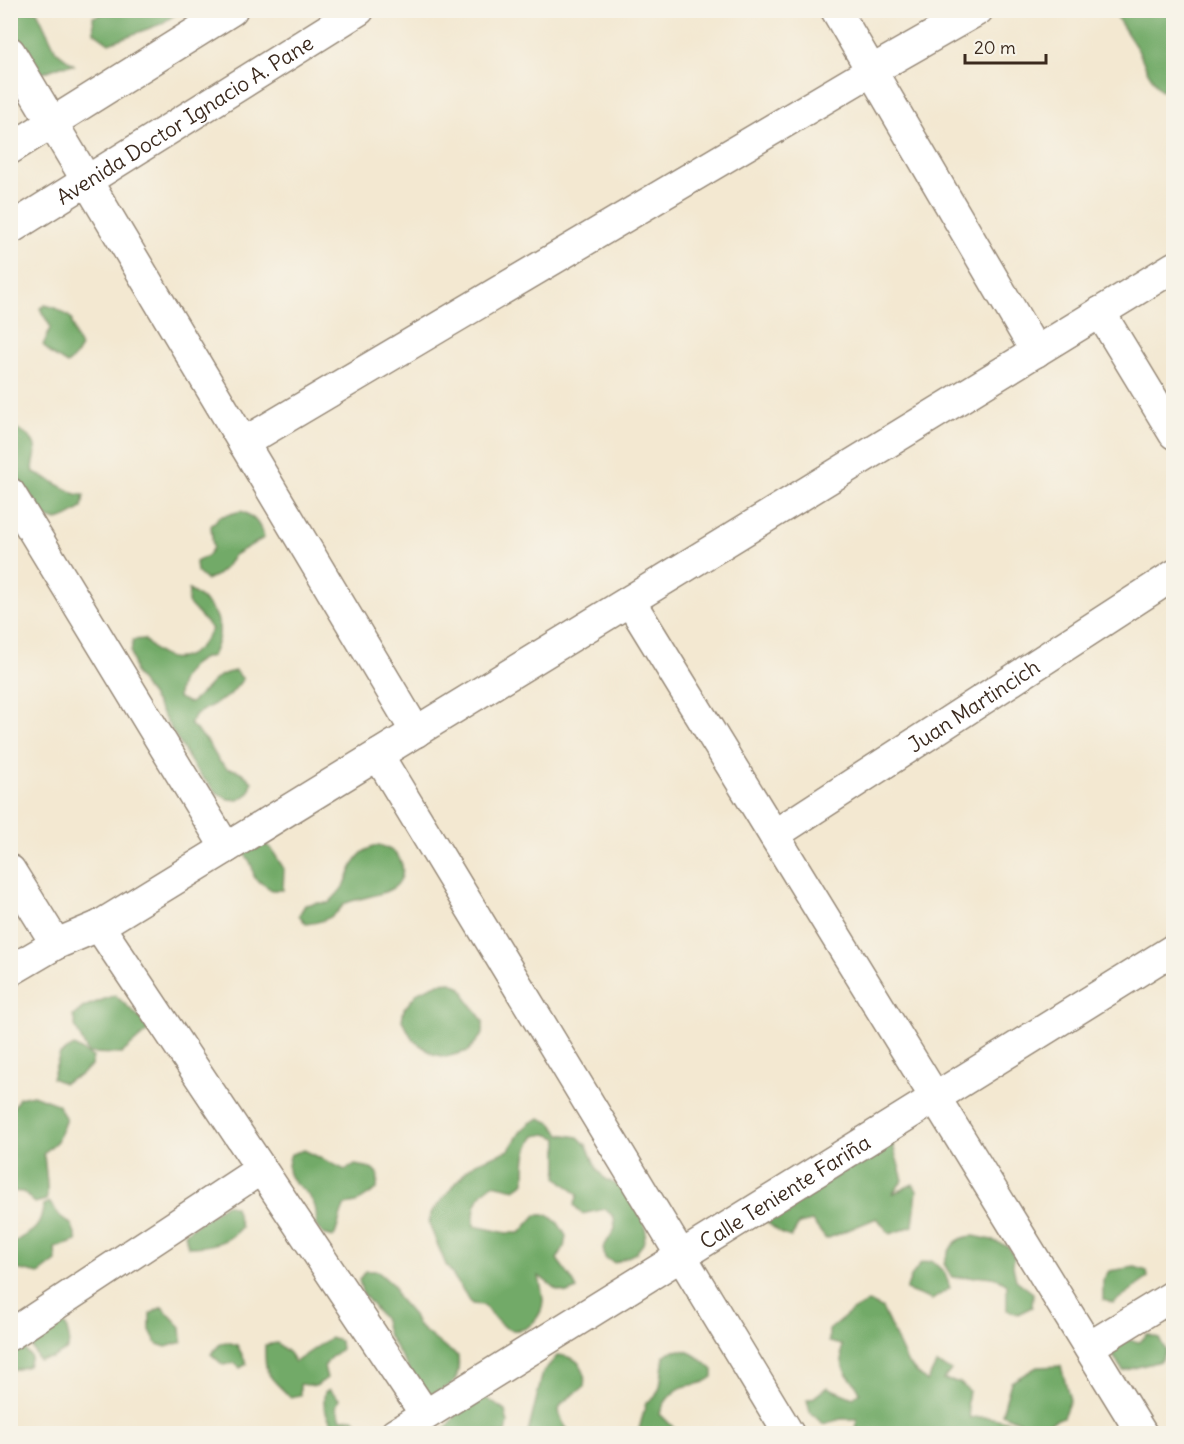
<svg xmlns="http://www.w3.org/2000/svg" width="1184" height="1444" viewBox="0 0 1184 1444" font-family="Delius,sans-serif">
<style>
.forest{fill:#72aa68;stroke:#566a43;stroke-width:1.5}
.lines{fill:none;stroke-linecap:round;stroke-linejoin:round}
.street-casing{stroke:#978978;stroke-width:33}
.street{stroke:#fff;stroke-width:30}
.labels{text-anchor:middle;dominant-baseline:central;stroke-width:5;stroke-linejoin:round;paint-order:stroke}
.street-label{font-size:21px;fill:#3b2a1e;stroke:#f7f3e8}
</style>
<rect width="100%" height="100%" fill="#f7f3e8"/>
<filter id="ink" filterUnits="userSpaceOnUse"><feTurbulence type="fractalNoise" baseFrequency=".0167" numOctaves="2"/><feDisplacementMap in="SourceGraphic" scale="12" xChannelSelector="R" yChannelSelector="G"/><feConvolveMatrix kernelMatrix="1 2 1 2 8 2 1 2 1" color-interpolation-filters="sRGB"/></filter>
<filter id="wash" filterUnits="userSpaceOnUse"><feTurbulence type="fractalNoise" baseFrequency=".008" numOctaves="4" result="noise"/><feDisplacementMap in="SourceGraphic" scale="24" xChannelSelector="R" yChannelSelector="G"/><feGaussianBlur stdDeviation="1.35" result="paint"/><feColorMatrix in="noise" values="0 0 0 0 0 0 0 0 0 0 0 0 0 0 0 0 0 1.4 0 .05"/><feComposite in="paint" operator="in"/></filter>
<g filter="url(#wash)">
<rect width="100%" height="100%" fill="#f3e8d1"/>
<!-- forest -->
<path class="forest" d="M114,10H180V11L161,24L109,43L94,32L93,17Z
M11,11H37L56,51L74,65L61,66L40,74L11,26Z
M1115,11H1173V94L1160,90L1148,72L1138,50L1119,21Z
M45,305L56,308L71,318L75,336L81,347L75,357L67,364L51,354L43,345C56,318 48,329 40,308Z
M10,424C24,435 39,437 35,458C34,464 32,466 34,472L76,494L84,495L82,508C70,515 55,527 43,514L11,467Z
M241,511C255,517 260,524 264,538L234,555L225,568L217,575L206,580L197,572L196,562L207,556L213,548L211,526L219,517Z
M189,590C217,607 228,625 212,656C192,659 178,678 178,698L190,703C208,691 212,674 235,671L243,679L229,696L196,714L190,724L207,741L219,761L228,769C238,768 245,775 252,782L249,793L239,800L228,799L218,794L195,769L154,700L135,673L131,652L133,640L144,639C169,670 194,662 212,629L188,603Z
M261,842L271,848L284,869L283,890H272L254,878C253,865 249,858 240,849Z
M379,845C390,849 399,853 402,865C408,897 363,895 346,903C342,905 340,910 336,913C328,920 317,923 306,924L299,915L305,905L317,903H329C334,897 341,891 345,884C354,864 355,851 379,845Z
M451,982L462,988L467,999L483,1021V1034L468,1051L446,1057L433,1054L413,1040L402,1020L404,1009L418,992L439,983Z
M115,995L139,1017L149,1030L121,1054L88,1053L76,1028L73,1016L84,1007Z
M74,1046L93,1057L91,1066L79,1076L63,1083L52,1078L60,1054Z
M33,1095L57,1104L66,1119L57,1141L44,1153C44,1164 50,1192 46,1200L35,1203L23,1192L10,1191L11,1112L19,1098Z
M540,1118L551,1123L560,1134L578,1137L587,1146L597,1169L604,1178L624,1189L643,1218L646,1232L643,1244L636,1253L615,1263L605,1258L603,1248L615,1229L614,1217L605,1209L582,1214L574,1205L578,1195L557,1177C559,1164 557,1151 558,1138L546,1134L535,1136C524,1150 525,1165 525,1182L515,1189L493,1184C477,1195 473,1206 474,1226L507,1233H520L536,1215H548L558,1223L566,1236L564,1248L557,1259C564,1270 572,1277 577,1289L567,1293L557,1290L539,1276C540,1284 543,1293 543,1300C543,1315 529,1333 512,1330C500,1328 491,1313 483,1305L472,1304L446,1265L429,1224L431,1213L467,1170L476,1163L509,1150L521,1131L530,1123Z
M892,1142L903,1180L892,1194L913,1184L917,1191L913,1226L890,1234L877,1218L826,1239L812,1221L799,1224L791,1237L782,1234L764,1220Z
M304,1150L345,1170L355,1165L367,1167L378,1173L377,1189L356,1203L345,1205C339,1216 339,1226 334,1237L323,1234L316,1226C317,1217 317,1209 313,1202C302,1182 280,1183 291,1154Z
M49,1202L60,1216L72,1225L77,1241L55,1248L56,1261L39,1274L11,1268V1246C31,1226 36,1240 44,1205Z
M226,1204L235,1207L241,1227C228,1244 208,1247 188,1247L185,1233Z
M974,1236L992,1240L1009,1247L1014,1257L1013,1266L1016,1280L1033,1293L1032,1307L1018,1314L1007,1310V1284C990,1270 973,1280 952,1277L944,1264C950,1246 955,1237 974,1236Z
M932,1261L945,1273L950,1288L932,1300L906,1290L912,1275L921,1263Z
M1135,1267L1147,1271L1148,1278L1113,1303L1103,1300V1280L1109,1271Z
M365,1271H377L385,1278L394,1286L397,1297L412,1314L417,1325L444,1347L458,1356C461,1385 450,1387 425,1396L387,1333L384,1320L362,1292L359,1280Z
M868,1302L882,1308L908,1364L927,1382L936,1364L951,1370L943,1380L959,1382L969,1391L967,1402L970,1418C987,1415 1003,1420 1020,1425L1023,1433L856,1434L857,1419H841L823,1424L810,1412L807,1400L813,1398L827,1387L853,1398L860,1393C858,1384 852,1381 846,1373C841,1365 841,1354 842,1345L829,1342V1330L852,1311Z
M162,1307L181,1327L182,1342L166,1347L157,1344L150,1330V1314Z
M45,1317L66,1326L69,1338L68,1349L52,1358L39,1360C26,1341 30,1333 45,1317Z
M1147,1334L1159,1338L1166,1351L1160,1361L1123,1371L1110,1351L1122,1339L1140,1342Z
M330,1338L340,1341L341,1349L330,1358L324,1367L327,1378L316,1386L300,1384V1395L290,1397C269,1375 264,1378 265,1345L277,1343L289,1353L295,1362Z
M10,1341L23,1347L31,1357L28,1366L11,1371Z
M227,1342L237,1345L247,1364L240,1368L235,1363L223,1365L211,1354L221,1343Z
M681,1350C694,1352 704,1362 713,1370V1377C695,1391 684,1377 666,1401C663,1406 661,1408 660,1414L679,1433H638L646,1403L655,1397L660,1387L664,1356L669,1352Z
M558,1355C578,1357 587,1366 584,1387C561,1404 549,1405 570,1433H528L543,1372Z
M1061,1366L1070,1400L1063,1417L1035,1429L1002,1414L1011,1382L1037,1367Z
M329,1389L339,1399L336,1407L341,1419L353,1418L362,1425L360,1431H338C328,1418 321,1409 325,1392Z
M483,1396L505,1411L508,1423L506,1433L436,1434L449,1425L463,1405Z"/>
</g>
<g filter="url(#ink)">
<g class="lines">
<defs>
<g id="street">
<path d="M836,10L1036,352"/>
<path d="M10,52L416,732"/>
<path d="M10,149L232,10"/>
<path id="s1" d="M10,229L359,10"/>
<path d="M1100,312L1174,434"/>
<path d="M243,443L871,71L978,10"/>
<path d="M10,493L226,848"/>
<path d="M630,601L1142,1434"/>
<path d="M378,755L789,1434"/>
<path id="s2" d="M774,835L1174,575"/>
<path d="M10,870L56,944"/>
<path d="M99,926L425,1414"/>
<path d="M10,971L56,944L99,926L1174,267"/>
<path d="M10,1335L261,1169"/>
<path d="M1089,1347L1174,1295"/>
<path id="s3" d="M395,1434L1174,949"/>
</g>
</defs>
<!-- street casing -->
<use href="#street" class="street-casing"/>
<!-- street -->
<use href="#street" class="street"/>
</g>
</g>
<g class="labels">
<!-- street labels -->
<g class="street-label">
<text stroke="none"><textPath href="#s1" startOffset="206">Avenida Doctor Ignacio A. Pane</textPath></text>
<text stroke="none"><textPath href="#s2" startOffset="238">Juan Martincich</textPath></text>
<text stroke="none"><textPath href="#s3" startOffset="459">Calle Teniente Fariña</textPath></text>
</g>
</g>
<!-- margin -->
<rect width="1184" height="1444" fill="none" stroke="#f7f3e8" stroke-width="36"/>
<!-- scale -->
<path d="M965 54v9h81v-9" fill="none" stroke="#3b2a1e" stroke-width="3"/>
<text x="974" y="54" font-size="18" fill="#3b2a1e" stroke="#f7f3e8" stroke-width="4.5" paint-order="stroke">20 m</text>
</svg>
